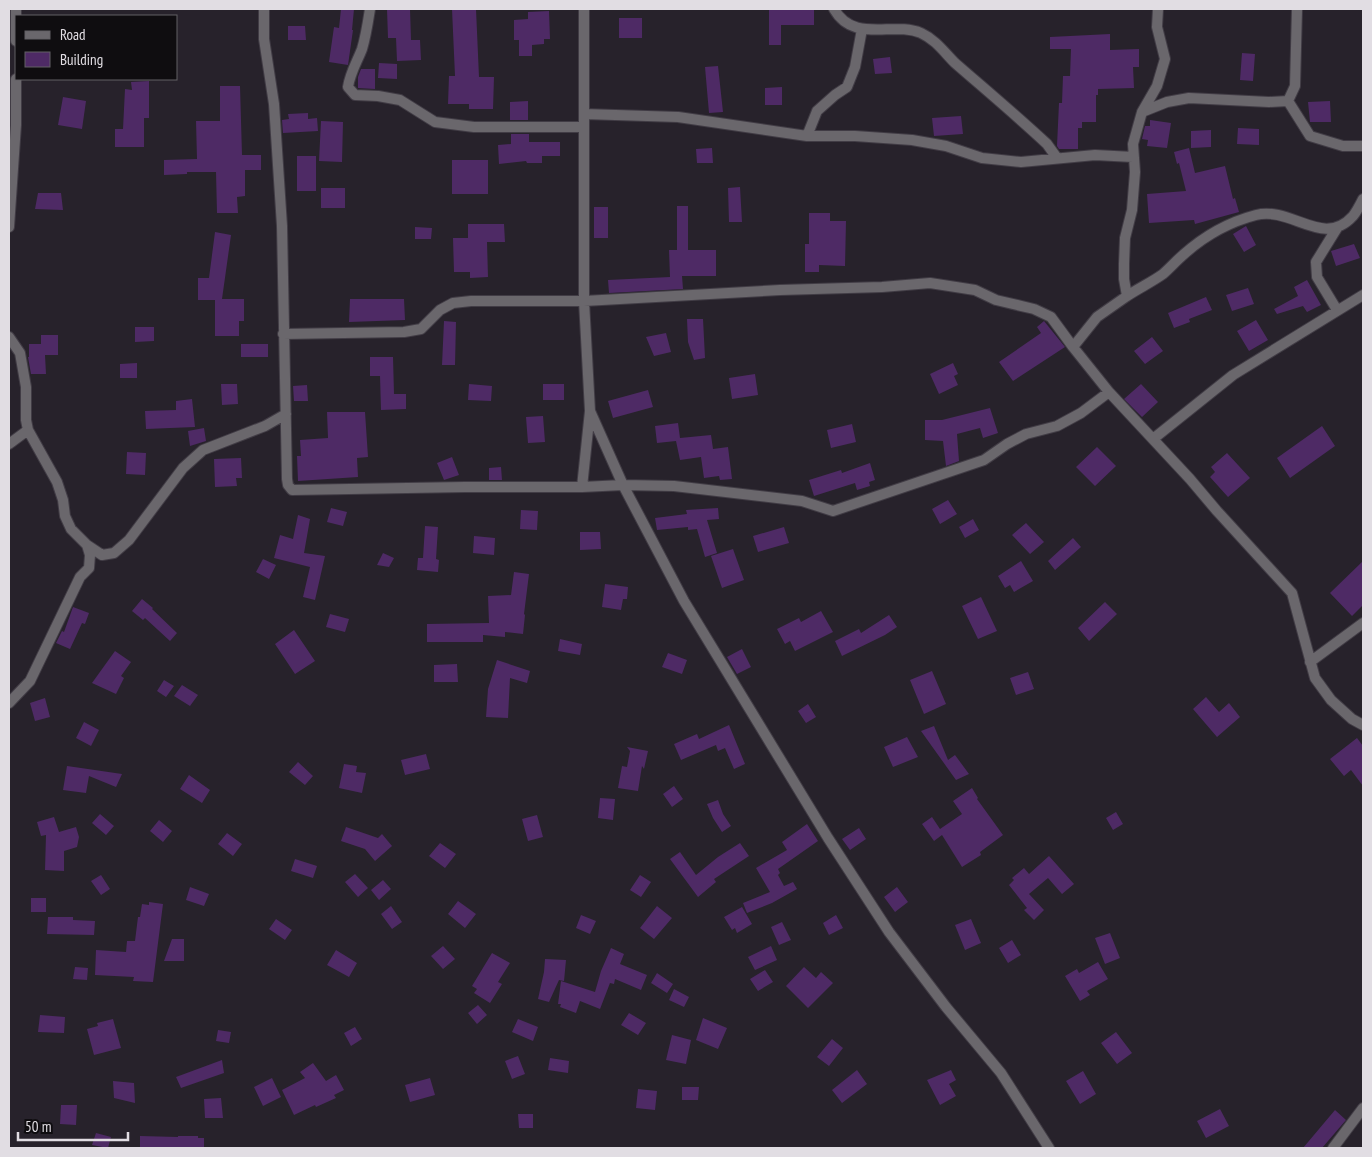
<svg xmlns="http://www.w3.org/2000/svg" width="1372" height="1157" viewBox="0 0 1372 1157" font-family="'PT Sans Narrow',sans-serif">
<style>
.building{fill:#4e2a65}
.lines{fill:none;stroke-linecap:round;stroke-linejoin:round}
.minor-casing{stroke:#413c45;stroke-width:12}
.minor{stroke:#6a676c;stroke-width:10}
</style>
<rect width="100%" height="100%" fill="#27222b"/>
<!-- building -->
<path class="building" d="M341,9H354L352,30H353L348,65L329,62L334,27L339,28Z
M387,9H410L411,40H420L421,60L397,61L396,38H388Z
M452,9H476L479,77H494L493,109H469V104H448L449,76H455Z
M769,10H814V25H781V45H769Z
M549,11L550,39H544V44L532,45V56H519V40H514V20L528,19V12Z
M619,18H642V38H619Z
M288,26H305L306,40H288Z
M1110,34V50L1139,49V67H1133L1134,88L1098,89V95H1096V122H1082V128H1078V149H1059L1057,146L1059,103H1062L1063,76H1070L1071,49H1050V37Z
M1242,53L1255,54L1253,81L1240,80Z
M890,57L892,73L875,74L873,59Z
M379,63L397,64V79L378,78Z
M718,66L723,112L709,113L705,67Z
M361,69H375V89L358,88V77Z
M149,81V118H144V147H115V129H123L125,89L132,90L131,82Z
M220,86H240L242,155H261V170H245V196L237,197L238,213H217L216,172H187V174L164,175V160L197,159L196,121H220Z
M782,87V105H765V88Z
M63,97L86,101L82,129L58,125Z
M528,101V120H510V102Z
M1330,101L1331,122H1310L1308,102Z
M308,113V119L317,118L318,131L283,133L282,120L289,119L288,114Z
M961,116L963,134L934,136L932,118Z
M1150,120L1171,123L1167,148L1147,146L1148,140L1142,139L1145,126H1150Z
M321,121L343,122L342,162L319,161Z
M1238,128L1259,129V145L1237,144Z
M1211,130V147L1191,148V131Z
M511,134H529V142H560V156H542V163H527L526,161L499,164L498,145L511,144Z
M712,148L713,163H697L696,149Z
M1189,148L1195,173L1225,166L1233,199L1235,198L1239,212L1195,224L1194,220L1149,223L1147,194L1186,191L1179,163L1177,164L1174,152Z
M297,156H316V191H297Z
M452,160H488V194H452Z
M740,187L742,222H729L728,188Z
M321,188H345V208H321Z
M38,193H61L63,210L35,209Z
M677,206H688V250H716V276H682L683,289L609,293L608,280L670,277L669,250H677Z
M594,207H608V238H594Z
M809,213H830V221H846L845,266L819,265V272H805V244H809Z
M468,224H504L505,242H487L488,277L470,278V272H454L453,238H468Z
M1246,226L1256,245L1244,252L1233,234Z
M415,227L432,228L431,239H415Z
M215,232L231,235L222,299H244V321H239V336H215V300H198V278H209Z
M1354,244L1360,258L1336,266L1331,251Z
M1307,280L1321,305L1307,312L1303,306L1277,314L1274,309L1298,296L1294,287Z
M1248,288L1254,304L1232,311L1226,295Z
M1206,297L1212,310L1189,319L1190,322L1174,328L1168,313Z
M350,299H404L405,320L349,322Z
M687,319H703L705,358L694,360L688,342Z
M1256,320L1268,340L1249,351L1237,331Z
M444,321L456,322L455,365H442Z
M1044,321L1065,347L1013,381L999,362L1041,333L1037,327Z
M135,327H154V341L135,342Z
M666,333L671,352L654,356L646,337Z
M41,335H58V355H45L46,374H31L28,357H29V344H41Z
M1152,337L1163,351L1145,364L1134,351Z
M241,344H268V357H241Z
M370,357H393L394,394H406V409L381,410L380,376H370Z
M137,363V378H120V364Z
M953,363L958,374L954,376L958,385L939,394L930,374Z
M755,374L758,395L732,399L729,378Z
M221,384H237L238,404L222,405Z
M469,384L492,386L491,401L468,400Z
M543,384H564V400H543Z
M1141,384L1158,402L1142,417L1124,399Z
M307,385L308,401H294L293,386Z
M648,390L653,407L613,418L608,401Z
M192,399L195,427L146,429L145,411L176,410V401Z
M990,408L998,433L983,438L980,428L957,434L959,461L946,466L943,441L925,440V420H942Z
M327,412H365L368,457L357,458L358,477L298,481L297,456H301L300,440L328,438Z
M543,416L545,442L528,443L526,417Z
M678,423L680,438L711,435L713,449L728,447L732,479L720,480L719,476L704,478L701,457L680,460L676,441L657,443L655,426Z
M852,424L856,442L831,448L827,430Z
M1322,426L1335,446L1290,478L1277,458Z
M204,428L206,441L190,446L188,431Z
M1097,447L1116,466L1095,486L1076,467Z
M127,452L146,453L145,475L126,474Z
M1227,453L1250,478L1228,497L1210,477L1215,472L1211,467Z
M452,457L459,475L444,480L437,463Z
M241,458L242,478H236L237,486L215,487L214,459Z
M870,463L875,480L869,482L870,486L857,490L855,483L814,496L809,480L841,470L842,473Z
M501,467L502,480H489V468Z
M948,500L957,514L940,524L932,509Z
M331,508L347,512L343,526L327,522Z
M718,508L719,519L707,520L717,553L705,557L697,529L688,530V527L657,530L655,518L687,514L686,510Z
M521,510L538,511L537,530L520,529Z
M298,515L310,519L304,553L325,556L315,600L303,597L310,567L274,558L280,535L293,539Z
M973,519L979,530L965,538L959,527Z
M1026,523L1044,542L1030,554L1012,535Z
M425,526L438,527L436,559L439,560L438,572L417,570L418,558H423Z
M784,527L789,543L758,552L753,536Z
M580,532H600L601,549L580,550Z
M474,536L495,538L494,555L473,553Z
M1073,538L1081,547L1055,570L1048,561Z
M733,549L744,580L722,588L711,556Z
M383,553L394,558L389,567L377,565Z
M263,559L276,565L269,579L256,572Z
M1021,561L1033,581L1014,592L1010,585L1005,588L998,576Z
M1363,561V605L1352,616L1330,593Z
M514,572L529,574L524,614L525,615L523,634L505,632V637L483,635V642H427V624L489,623L488,596L511,595Z
M605,584L628,587L627,599H623L621,610L602,607Z
M981,597L997,631L978,639L962,606Z
M142,599L153,608L152,609L177,633L170,641L145,618L143,620L132,611Z
M1105,602L1117,614L1089,641L1078,628Z
M73,607L89,613L85,624L82,623L70,649L56,643L62,631L64,632Z
M821,611L833,632L795,651L790,641L785,644L777,629L799,618L801,622Z
M330,614L349,619L345,632L326,627Z
M889,615L897,627L885,635L842,656L835,641L859,629L861,633Z
M294,630L315,661L295,674L275,644Z
M560,639L582,644L580,655L558,651Z
M742,649L751,667L737,674L727,657Z
M115,651L131,662L121,676L124,678L116,694L92,683Z
M668,653L687,660L682,674L662,667Z
M497,660L530,671L527,683L510,678L508,718L486,717L488,689Z
M457,664L458,682H434V665Z
M932,671L946,704L924,714L910,680Z
M1028,672L1034,689L1016,695L1010,678Z
M164,680L174,686L166,697L157,691Z
M182,685L198,695L190,706L174,696Z
M1206,697L1219,712L1229,703L1240,717L1217,737L1193,709Z
M45,698L50,717L35,721L30,703Z
M808,704L816,717L806,723L798,711Z
M84,722L99,730L91,746L76,738Z
M729,725L745,764L734,769L725,748L718,751L716,745L681,760L674,744L697,734L699,739Z
M934,726L948,760L955,755L969,774L956,780L921,731Z
M907,737L918,757L893,767L884,747Z
M1357,738L1363,746V786L1351,770L1344,776L1330,759Z
M627,747L648,751L644,769L642,766L638,791L618,788L622,766L627,767L630,751Z
M426,754L430,769L405,775L401,760Z
M298,762L313,776L305,785L289,772Z
M344,764L357,766L356,772L366,773L362,793L339,788Z
M67,766L81,768L122,774L116,787L89,776L86,793L63,790Z
M189,775L210,790L202,803L180,789Z
M674,786L683,799L672,807L663,794Z
M972,788L978,798L977,799L1003,835L980,852L981,855L962,867L942,835L934,841L922,824L932,817L940,829L962,814L953,801Z
M600,798L615,799L613,820L598,818Z
M718,800L723,814L731,826L722,832L713,818L707,804Z
M1116,812L1123,824L1113,830L1106,818Z
M100,814L114,826L106,835L92,823Z
M537,815L543,837L528,841L522,819Z
M54,817L59,832L76,827L79,837L77,847L64,851V871L45,870L46,835L41,836L37,822Z
M159,820L172,831L163,842L150,831Z
M807,824L818,841L778,869L780,873L778,875L784,886L793,882L797,889L772,903L747,913L743,903L770,892L756,868L787,850L782,842Z
M346,827L378,838L382,834L392,846L375,861L365,849L341,841Z
M859,828L866,839L850,850L842,839Z
M227,833L242,844L233,856L218,844Z
M440,843L456,854L445,868L429,856Z
M740,843L749,856L714,879L716,882L698,897L670,859L680,852L696,875L718,857Z
M1049,856L1074,884L1062,894L1048,878L1029,894L1044,910L1034,920L1024,910L1027,908L1009,885L1014,880L1012,878L1024,868L1029,874Z
M295,859L317,866L313,878L291,871Z
M355,874L368,888L358,897L345,882Z
M101,875L110,889L101,895L91,881Z
M640,875L651,882L641,897L630,890Z
M383,880L391,889L379,900L371,890Z
M190,887L209,894L204,906L186,900Z
M897,887L908,902L895,912L884,897Z
M31,898H46V912H31Z
M458,901L476,914L465,928L448,914Z
M149,902L163,904L153,982L133,981L134,977L95,975L96,950L126,952L127,941H135L138,917H140L142,904L149,905Z
M391,906L402,922L392,929L381,914Z
M657,906L672,918L654,939L640,928Z
M742,907L752,924L737,933L735,928L732,930L724,917Z
M581,915L596,921L590,934L576,928Z
M836,915L843,928L829,935L823,923Z
M48,917H73V920L95,921L94,935L47,934Z
M276,919L292,930L285,940L269,929Z
M971,919L981,943L965,950L955,925Z
M782,922L791,940L779,945L771,927Z
M1110,933L1120,958L1105,964L1095,938Z
M172,939H184V961H164Z
M1012,940L1021,955L1008,963L999,948Z
M443,946L455,959L443,969L431,956Z
M771,946L777,960L755,970L748,957Z
M611,948L624,954L620,964L647,975L641,990L615,979L614,984L610,983L600,1009L580,1001L576,1013L560,1007L561,1004H558L561,981L595,992L601,971Z
M336,950L357,963L349,977L327,965Z
M492,953L510,963L498,982L502,984L490,1003L474,993L477,989L472,986Z
M545,959L566,960L564,981L559,980L549,1002L538,999L544,972Z
M1098,962L1108,979L1087,991L1090,995L1080,1001L1065,976L1077,969L1079,973Z
M75,967L88,968L87,980L73,979Z
M804,967L816,978L821,972L833,983L808,1008L786,986Z
M765,970L773,982L758,991L750,979Z
M657,973L673,984L667,993L651,983Z
M674,989L689,997L684,1007L669,1000Z
M478,1005L487,1015L477,1024L468,1013Z
M629,1013L646,1023L638,1035L621,1025Z
M40,1015L65,1017L64,1033L38,1032Z
M703,1018L727,1028L718,1049L696,1040Z
M113,1019L121,1048L94,1055L87,1029L98,1026L97,1023Z
M518,1019L538,1027L533,1041L512,1032Z
M355,1027L362,1039L351,1046L344,1033Z
M218,1030L231,1032L229,1043L216,1041Z
M1116,1032L1132,1053L1117,1064L1101,1043Z
M672,1035L691,1040L686,1064L666,1060Z
M832,1039L843,1048L829,1066L817,1057Z
M518,1056L525,1074L512,1079L505,1061Z
M550,1058L569,1061L568,1073L548,1070Z
M222,1060L224,1073L181,1088L176,1077Z
M313,1063L326,1081L336,1075L344,1090L334,1095L336,1098L316,1107L315,1105L294,1115L282,1090L305,1078L300,1072Z
M857,1070L867,1084L842,1103L832,1090Z
M951,1070L956,1080L949,1084L956,1096L940,1105L927,1080Z
M1083,1071L1096,1094L1080,1104L1066,1081Z
M272,1078L281,1097L263,1106L254,1087Z
M430,1078L435,1095L410,1102L405,1085Z
M113,1081L134,1083L135,1103L114,1098Z
M682,1087H699L698,1100H682Z
M638,1089L657,1091L655,1110L636,1108Z
M221,1098L223,1118H205L204,1099Z
M61,1105H77L76,1125L60,1124Z
M1220,1109L1229,1126L1206,1138L1197,1121Z
M1335,1110L1346,1120L1322,1148H1303Z
M518,1114H533V1128H519Z
M96,1133L111,1137L108,1148L92,1145Z
M140,1136L178,1137V1136H198V1138H204V1148H140Z"/>
<g class="lines">
<defs>
<path id="minor" d="M16,9V41
M264,9V39L274,104L282,226L287,479L288,485L292,490L465,487H582L623,485L674,486L802,501L833,511L984,460L1007,444L1026,434L1057,426L1081,413L1109,392
M370,9C368,22 366,36 362,49C357,62 350,73 348,87L355,95L378,96L400,100L435,122L474,127H584
M834,9C854,44 893,21 921,33C936,40 944,52 955,63C986,90 1017,116 1047,144L1057,158
M1158,9L1157,27L1165,59L1157,86L1142,112L1133,144L1135,172L1132,210L1125,238L1124,264V279L1127,296L1097,317L1073,347L1109,392L1190,479L1217,511L1292,593L1315,678L1331,700L1352,719L1363,725
M1288,101L1295,86L1297,9
M1142,112L1167,102L1189,98L1269,102L1288,101L1310,136L1343,146H1363
M584,114L678,117L807,136H855L912,140L946,146L982,158L1021,162L1095,155L1133,157
M807,136L817,111L835,95L847,87L855,67L862,29
M9,227L16,125V79
M1127,296C1139,288 1152,282 1163,274C1170,268 1176,261 1183,255C1203,237 1229,222 1256,215C1292,206 1323,249 1353,216C1357,211 1360,205 1363,199
M1337,310L1317,277L1316,262L1337,228
M283,334L404,332L421,329L440,310L453,303L471,301H584L780,290L882,287L930,283L975,290L996,300L1034,309L1051,317L1073,347
M9,337L20,353L26,387V420L28,430L57,482L63,500L65,516L71,529L87,545L90,555L89,568L80,577L30,681L9,703
M590,411L623,485L684,601L828,838L889,932L946,1007L1001,1073L1049,1148
M1153,439L1233,375L1363,295
M9,444L28,430
M582,487L590,411L584,301V9
M87,545L102,555L114,553L129,540L183,468L203,450L265,426L286,414
M1310,662L1363,623
M1333,1148L1363,1108"/>
</defs>
<!-- minor casing -->
<use href="#minor" class="minor-casing"/>
<!-- minor -->
<use href="#minor" class="minor"/>
</g>
<!-- border -->
<rect width="1372" height="1157" fill="none" stroke="#e1dde3" stroke-width="20"/>
<!-- legend -->
<rect x="15" y="15" width="162" height="65" fill="#0f0d10" stroke="#636064"/>
<rect x="25" y="31" width="25" height="8" fill="#6a676c" stroke="#636064"/>
<text x="60" y="40" font-size="15" fill="#e1dde3">Road</text>
<rect x="25" y="52" width="25" height="15" fill="#4e2a65" stroke="#636064"/>
<text x="60" y="65" font-size="15" fill="#e1dde3">Building</text>
<!-- scale -->
<path d="M18 1132v8h110v-8" fill="none" stroke="#e1dde3" stroke-width="2.5"/>
<text x="25" y="1132" font-size="15" fill="#e1dde3" stroke="#0f0d10" stroke-width="4" paint-order="stroke">50 m</text>
</svg>
